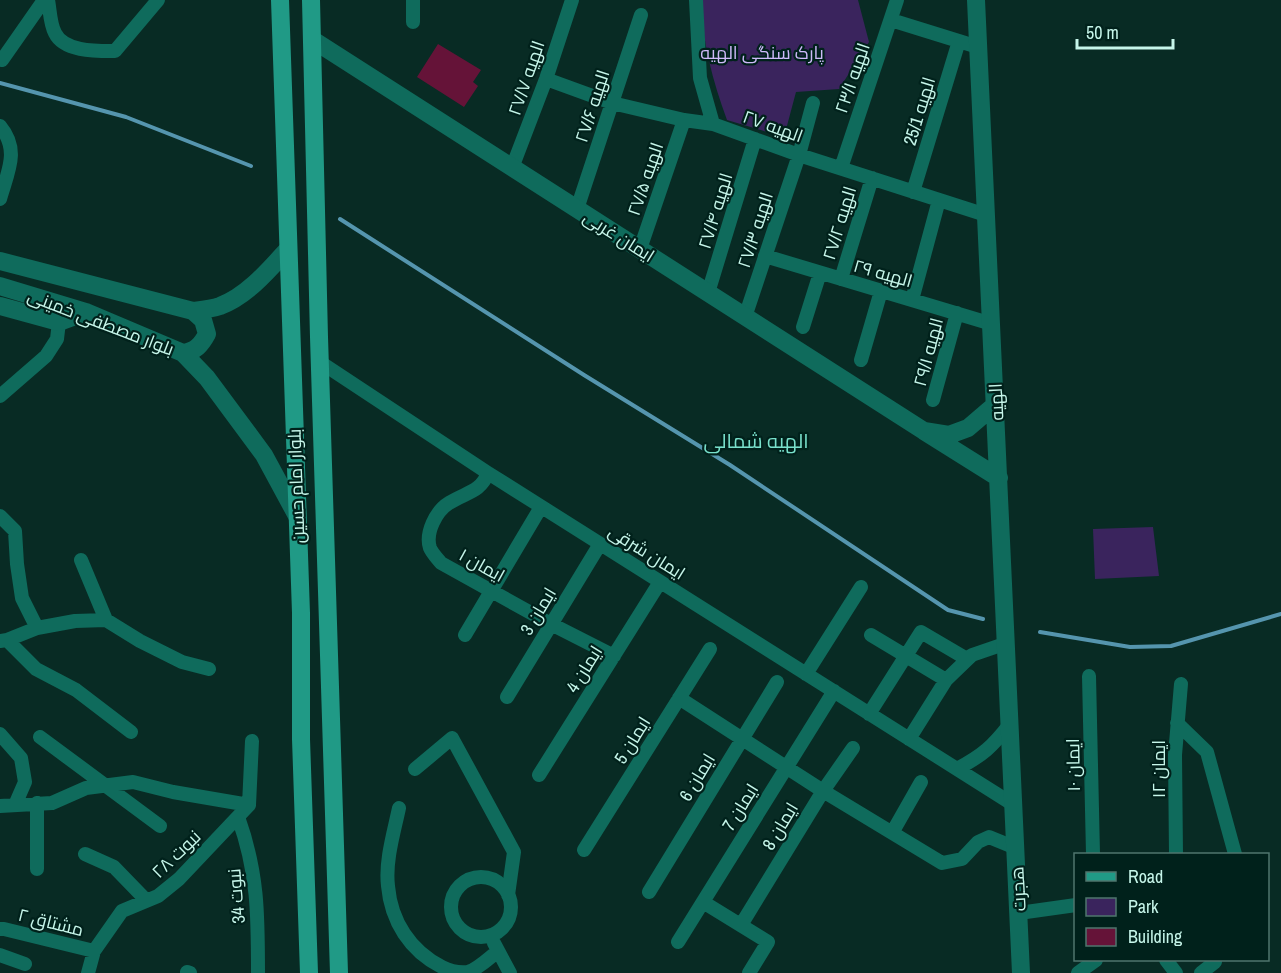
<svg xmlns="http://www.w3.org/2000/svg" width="1281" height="973" viewBox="0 0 1281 973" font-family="'Archivo Narrow',Cairo,sans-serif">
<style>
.green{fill:#3a245d}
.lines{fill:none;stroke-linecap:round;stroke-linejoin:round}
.stream{stroke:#5595ae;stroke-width:4}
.building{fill:#651338}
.street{stroke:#0f6b5c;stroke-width:14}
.secondary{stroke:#0f6b5c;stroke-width:18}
.primary{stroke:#209a86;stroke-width:18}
.labels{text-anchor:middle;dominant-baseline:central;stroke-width:4.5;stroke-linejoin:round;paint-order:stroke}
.park-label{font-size:18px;fill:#cebaf9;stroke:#00211b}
.street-label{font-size:18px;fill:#c6f6ea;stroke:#00211b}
.neighbourhood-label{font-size:20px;fill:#79e1cc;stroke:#00211b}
</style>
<rect width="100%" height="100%" fill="#082b24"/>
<!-- green -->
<path class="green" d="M701,0H858L869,42L839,89L796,92L784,137L727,120C713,82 702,41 701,0Z
M1153,527L1159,576L1095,579L1093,529Z"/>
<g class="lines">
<!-- stream -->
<path class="stream" d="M0,83L126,117L251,166
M340,219L584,375L730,465L948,610L983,619
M1040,632L1130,647L1171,646L1281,614"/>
</g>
<!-- building -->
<path class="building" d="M438,44L481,70L473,82L478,86L464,107L417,77Z"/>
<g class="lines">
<!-- street -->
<path class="street" d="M48,0C50,10 50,24 55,33C64,52 97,51 115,51L158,0
M413,0V22
M696,0L700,78L713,124
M891,20L978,47
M2,60L44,0
M546,79L612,103L684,120L713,124L799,155L986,215
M0,126C20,150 8,171 0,199
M512,168L546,79L572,0
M841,168L897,0
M913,192L959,41
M577,209L641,15
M640,249L684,120
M765,256L992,324
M841,279L872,178
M708,293L755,139
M912,300L939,200
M745,317L799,155L813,103
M803,327L820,273
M861,360L881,291
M320,362L488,473L1014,805
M0,396L46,356L57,339L59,322
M933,400L957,313
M488,473C480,493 466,492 449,503C436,511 425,533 430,548C432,553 437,558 441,563L551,624L614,656
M0,516L15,531L17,564L22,598L37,628
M81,560L106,620
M465,635L541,507
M871,635L946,680L972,655L1007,643
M7,640L36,669L76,690L131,732
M0,641L7,640L37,628L75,621L106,620L140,641L182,662L209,669
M806,674L861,587
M1089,676L1093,854
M507,697L600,544
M679,698L823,791L942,863L962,859L978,842L989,837L1016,848
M869,714L921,632L967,659
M1177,723L1207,752L1235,854
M0,734L21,758L25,782L15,805
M40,737L160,826
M909,739L946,680
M415,769L452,738L514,852L508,895
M957,769C983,755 992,747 1010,724
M539,775L660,582
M37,803V869
M0,806L52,803L86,788L133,782L173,792L249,805
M399,808C394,832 385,861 388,886C391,921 410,951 442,967C450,971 459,973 468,972C478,969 490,957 498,951
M238,817C258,872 258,915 258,973
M892,833L921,782
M584,850L710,649
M85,854L114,867L146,900
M1176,854L1175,755L1181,684
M451 907a30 30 0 1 1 60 0a30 30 0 1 1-60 0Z
M649,892L777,682
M703,902L768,942L749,973
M1019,913L1076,905
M741,925L823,791L853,748
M0,929H4L94,951
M678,942L834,691
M494,943L510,973
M0,955L25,964
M1166,960L1176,973
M187,972L190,973
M88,973L94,951L122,911L158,896L179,879L249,805L252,741
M1078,973L1096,960
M1201,973L1215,962"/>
<!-- secondary -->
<path class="secondary" d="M976,0L1021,973
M313,40L924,431
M0,261L193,311C201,310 211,309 220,306C247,296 269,270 288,249
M0,286L86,312L183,353L207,378L264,455L297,516
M0,306L59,322L86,312
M183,353C196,351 201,345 207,334L203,320L193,311
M996,404L968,428L949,435L924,431L999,478"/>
<!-- primary -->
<path class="primary" d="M280,0L301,613V739L309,973
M311,0L319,337L339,973"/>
</g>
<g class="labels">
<!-- park labels -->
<g class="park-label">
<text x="762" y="52">پارک سنگی الهیه</text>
</g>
<!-- street labels -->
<g class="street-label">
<text transform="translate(526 78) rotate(-71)">الهیه ۲۷/۷</text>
<text transform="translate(852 78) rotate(-71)">الهیه ۲۳/۱</text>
<text transform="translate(592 106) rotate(-72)">الهیه ۲۷/۶</text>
<text transform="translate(919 111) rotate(-73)">الهیه 25/1</text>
<text transform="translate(773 126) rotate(20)">الهیه ۲۷</text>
<text transform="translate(645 179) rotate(-71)">الهیه ۲۷/۵</text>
<text transform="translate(715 211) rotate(-73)">الهیه ۲۷/۴</text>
<text transform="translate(839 223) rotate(-73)">الهیه ۲۷/۲</text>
<text transform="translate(755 230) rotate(-72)">الهیه ۲۷/۳</text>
<text transform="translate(619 236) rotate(32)">ایمان غربی</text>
<text transform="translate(883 273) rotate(16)">الهیه ۲۹</text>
<text transform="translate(101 322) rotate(21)">بلوار مصطفی خمینی</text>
<text transform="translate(928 352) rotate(-75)">الهیه ۲۹/۱</text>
<text transform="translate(996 402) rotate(-93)">الهیه</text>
<text transform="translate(296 486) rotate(-92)">بلوار امام حسین</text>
<text transform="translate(647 552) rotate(32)">ایمان شرقی</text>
<text transform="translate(482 565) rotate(29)">ایمان ۱</text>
<text transform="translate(538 611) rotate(-59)">ایمان 3</text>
<text transform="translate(584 669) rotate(-58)">ایمان 4</text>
<text transform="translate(632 740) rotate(-58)">ایمان 5</text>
<text transform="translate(1073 765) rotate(-91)">ایمان ۱۰</text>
<text transform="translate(1158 769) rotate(-90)">ایمان ۱۲</text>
<text transform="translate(697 777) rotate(-59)">ایمان 6</text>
<text transform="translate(740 807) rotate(-58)">ایمان 7</text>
<text transform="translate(780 826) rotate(-59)">ایمان 8</text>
<text transform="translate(176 854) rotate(-44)">نبوت ۲۸</text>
<text transform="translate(1018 889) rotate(-93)">هجرت</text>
<text transform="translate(236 896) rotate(-95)">نبوت 34</text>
<text transform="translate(51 922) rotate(14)">مشتاق ۲</text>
</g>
<!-- neighbourhood labels -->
<g class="neighbourhood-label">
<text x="756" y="440">الهیه شمالی</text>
</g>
</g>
<!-- legend -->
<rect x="1074" y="853" width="195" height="108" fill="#00211b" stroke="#4f766e" stroke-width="1.5"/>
<rect x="1086" y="872" width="30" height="9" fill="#209a86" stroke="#4f766e" stroke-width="1.5"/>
<text x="1128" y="883" font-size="18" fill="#c6f6ea">Road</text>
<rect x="1086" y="898" width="30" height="18" fill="#3a245d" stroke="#4f766e" stroke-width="1.5"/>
<text x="1128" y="913" font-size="18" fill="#c6f6ea">Park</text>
<rect x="1086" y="928" width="30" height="18" fill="#651338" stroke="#4f766e" stroke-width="1.5"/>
<text x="1128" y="943" font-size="18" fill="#c6f6ea">Building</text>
<!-- scale -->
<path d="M1077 39v9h96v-9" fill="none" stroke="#c6f6ea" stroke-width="3"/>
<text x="1086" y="39" font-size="18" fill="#c6f6ea" stroke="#00211b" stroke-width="4.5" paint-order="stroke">50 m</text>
</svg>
